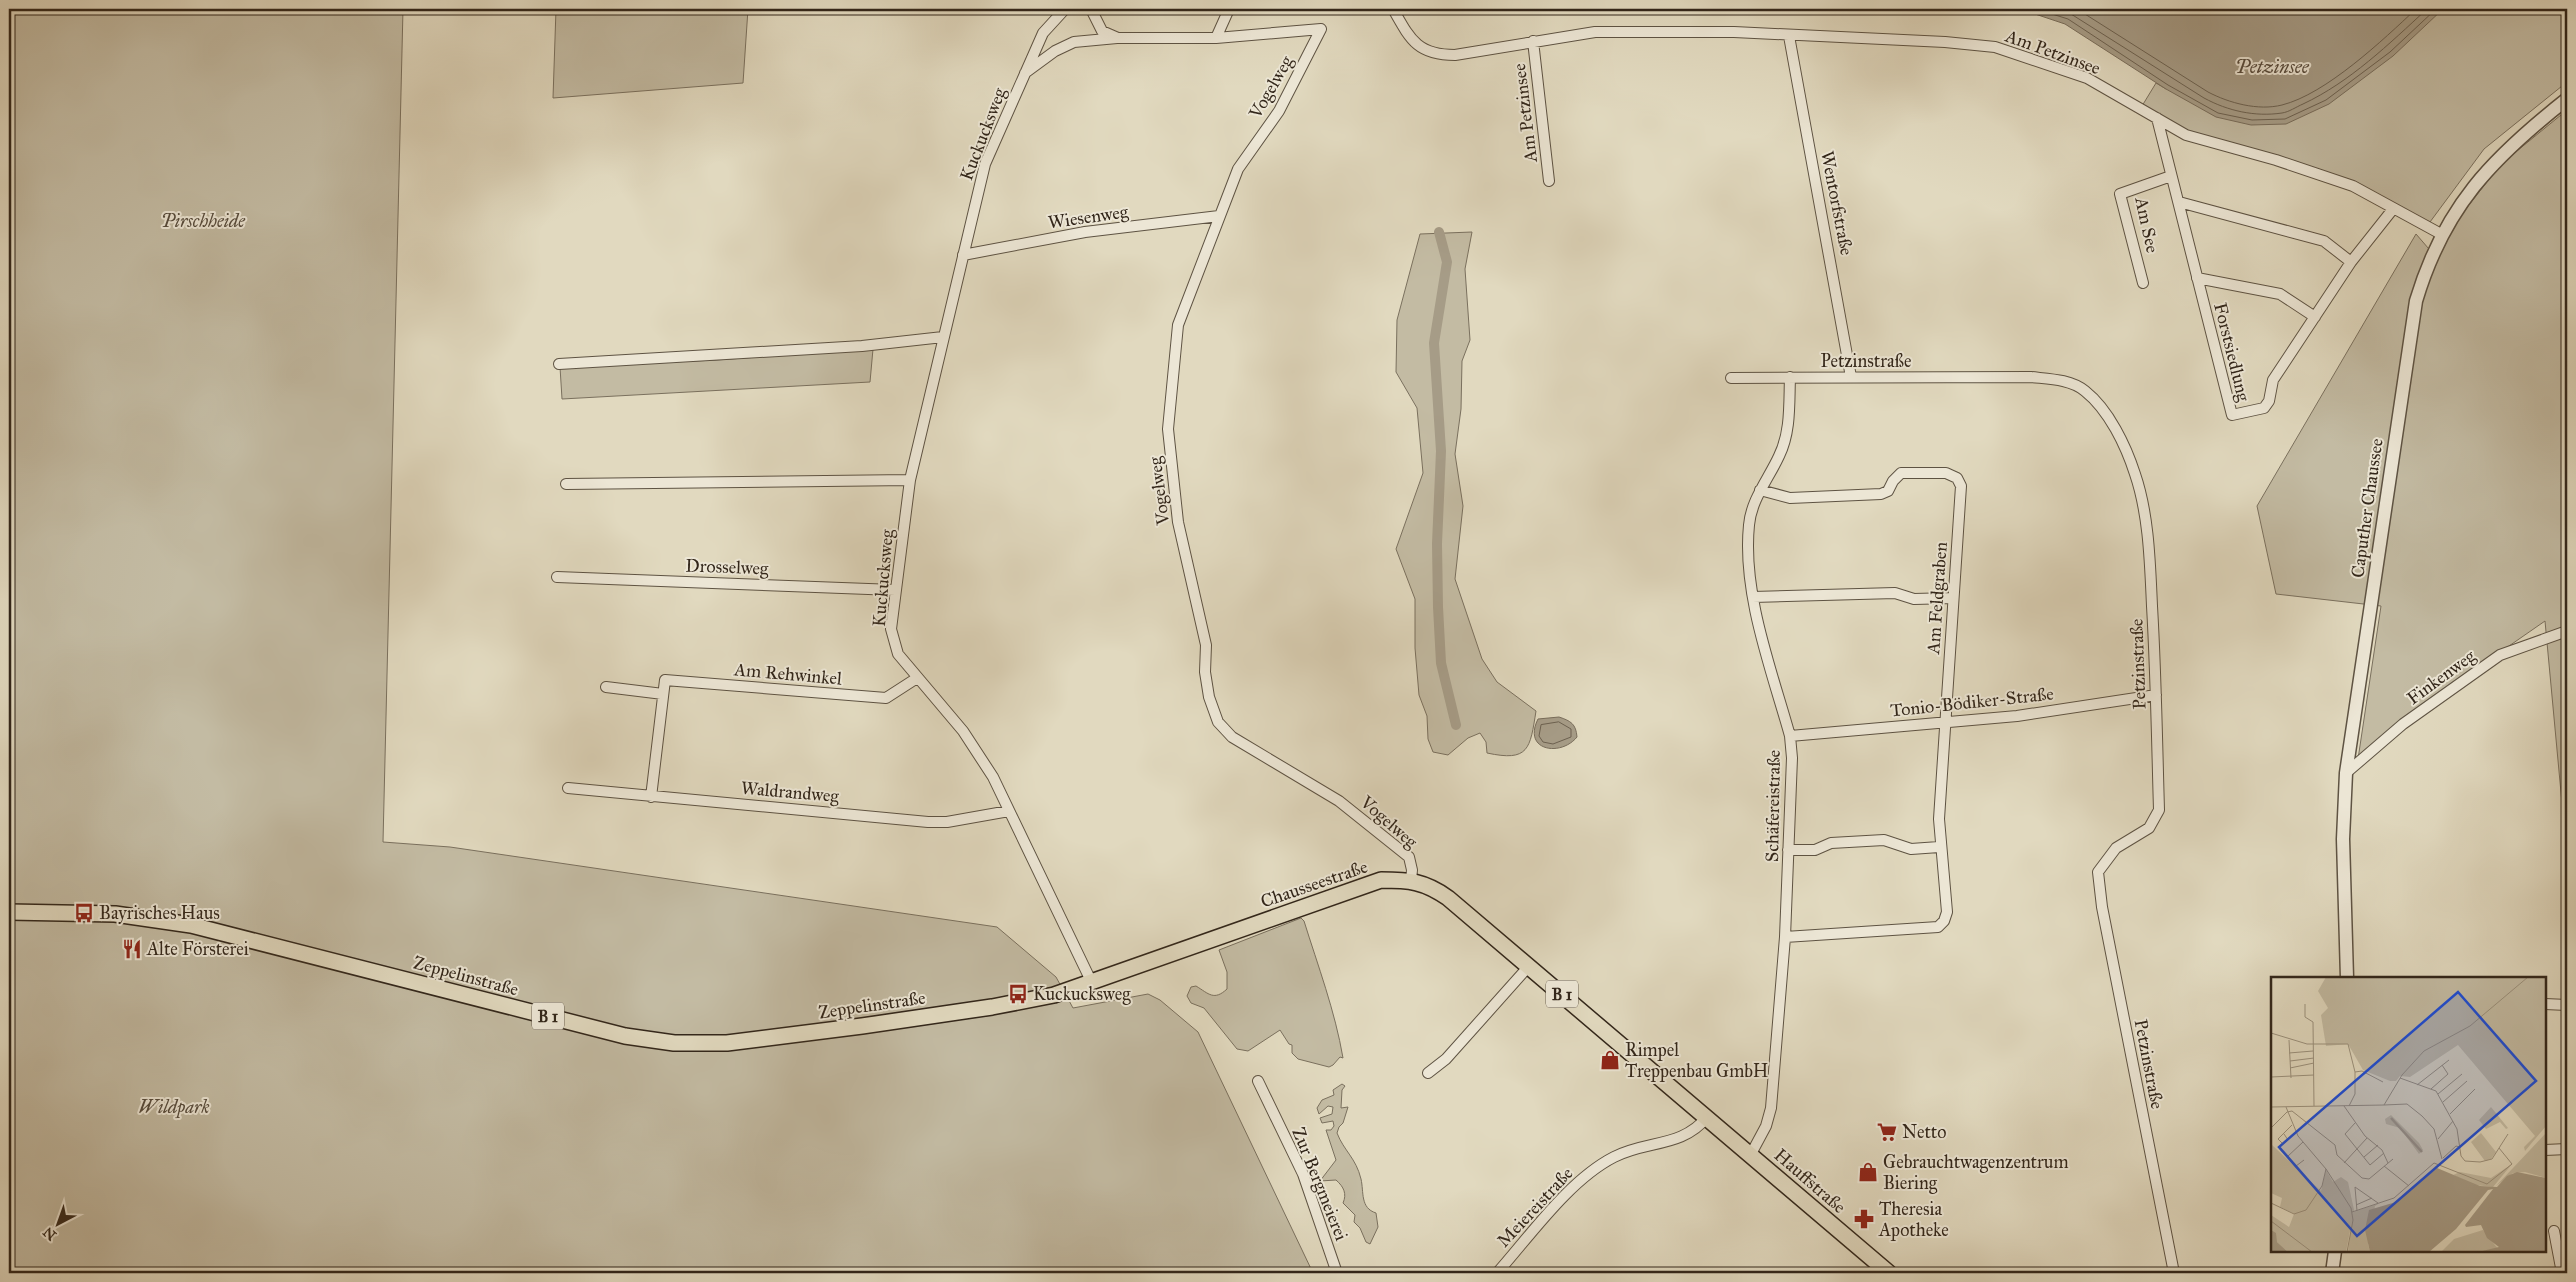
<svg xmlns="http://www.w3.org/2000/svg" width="2576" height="1282" viewBox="0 0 2576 1282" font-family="'IM FELL Great Primer',serif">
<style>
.green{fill:#c3bba3;stroke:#7a705e}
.water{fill:#a69c87;stroke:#786d5b}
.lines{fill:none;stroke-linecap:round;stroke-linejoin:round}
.shore{stroke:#6c6150;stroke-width:1}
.canal{stroke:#a69c87;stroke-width:10}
.minor-casing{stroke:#5e5343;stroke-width:12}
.tertiary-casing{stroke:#5e5343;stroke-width:15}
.primary-casing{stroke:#32261a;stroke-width:18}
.minor{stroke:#ece6d5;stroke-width:10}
.tertiary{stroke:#ece6d5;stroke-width:12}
.primary{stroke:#e1d9bf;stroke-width:15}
.labels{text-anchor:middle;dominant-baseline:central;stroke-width:4;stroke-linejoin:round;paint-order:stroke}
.shield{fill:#ece6d5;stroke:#6a6052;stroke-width:1}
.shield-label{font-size:16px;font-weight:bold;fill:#32261a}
.street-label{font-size:18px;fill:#32261a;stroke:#ece6d5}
.park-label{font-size:18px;font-style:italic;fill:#564b3c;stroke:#ece6d5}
.poi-label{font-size:18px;fill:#32261a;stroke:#ece6d5;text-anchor:start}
.water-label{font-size:19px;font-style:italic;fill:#55493b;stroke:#ece6d5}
.inset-river{fill:none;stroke:#a69c87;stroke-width:2.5}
.inset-road{fill:none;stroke:#9b917d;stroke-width:1}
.view{fill:#1d4ed8;fill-opacity:0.15;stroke:#1d4ed8;stroke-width:2.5}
.inset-edge{fill:none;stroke:#32261a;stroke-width:2.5}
</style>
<rect width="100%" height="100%" fill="#e1d9bf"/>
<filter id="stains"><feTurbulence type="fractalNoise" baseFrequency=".004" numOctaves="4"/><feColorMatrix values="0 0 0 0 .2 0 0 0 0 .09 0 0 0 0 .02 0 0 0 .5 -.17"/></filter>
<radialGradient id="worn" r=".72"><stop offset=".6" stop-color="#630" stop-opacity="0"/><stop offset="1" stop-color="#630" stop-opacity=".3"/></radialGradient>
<!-- green -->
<path class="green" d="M9,9H403L383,842L450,847L997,927L1056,977L1073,1008L1148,994L1160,1000L1198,1032L1313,1273H9Z
M556,9H748L743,83L553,98Z
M2425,9H2567V82L2484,149L2430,222L2410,214L2352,182L2315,168L2187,131L2142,106L2156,83L2166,89Z
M2567,110V857L2545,621L2450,687L2358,759L2381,606L2276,594L2257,506L2416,234L2435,256L2447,233L2501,164Z
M1472,232L1465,269L1470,340L1462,361L1461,409L1455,454L1463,506L1455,579L1482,659L1497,682L1536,711C1530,749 1529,762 1487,753L1486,742L1480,733L1468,738L1448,755L1433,752L1428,739L1427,716L1419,695L1415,648V599L1396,549L1423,473L1417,408L1396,372L1397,320L1420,234Z
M873,349L870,382L562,399L560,367L716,360Z
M1301,918L1304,921C1318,966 1335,1011 1343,1058L1340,1057L1333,1065L1329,1067L1298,1059L1292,1053V1045L1289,1044L1280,1030L1248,1051L1237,1049L1204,1008L1191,1003L1187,996L1191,987L1196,986C1209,994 1214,1001 1227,989V972L1219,950Z
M1342,1084L1345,1086L1342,1090L1341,1108L1348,1107L1343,1123L1339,1127L1337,1133C1344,1151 1356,1158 1361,1179C1364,1192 1360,1208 1376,1213L1378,1227L1370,1244L1366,1242L1360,1228L1354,1222L1355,1215L1343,1203C1347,1194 1344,1187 1336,1180L1320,1181L1336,1160L1326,1130H1331L1334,1126L1333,1121L1322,1123L1320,1118L1332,1114L1333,1107L1328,1106L1319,1114L1317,1108L1322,1100L1334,1095L1333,1090Z"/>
<!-- water -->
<path class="water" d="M2020,9H2443L2393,56L2329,104L2286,124L2251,125L2216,117L2166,89L2065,24Z
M1559,717C1571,721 1576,724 1577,737C1561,757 1522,751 1538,719Z"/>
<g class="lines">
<!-- shore -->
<path class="shore" d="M2036,9L2068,19L2168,85L2218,113L2252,120L2285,119L2326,100L2390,52L2436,9
M2056,9L2071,14L2204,98C2228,111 2255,117 2282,113C2289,112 2296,107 2303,104C2350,82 2389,44 2427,9
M2077,9L2208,92C2229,103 2258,111 2282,105C2326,94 2383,40 2416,9
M1559,722L1571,729V737L1553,744L1543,742L1539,736L1541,725Z"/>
<!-- canal -->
<path class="canal" d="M1439,232L1447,262L1434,343L1441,451L1437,544L1438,607L1441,663L1456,725"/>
<defs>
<path id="minor" d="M1065,9L1043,33L985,164L910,480L891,629L898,654L963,731L993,777L1092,983
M1091,9L1102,31L1118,38H1216L1321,29
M1393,9C1410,39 1417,55 1455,55L1595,32H1734L1945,42L1995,47L2087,78L2186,135L2276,160L2353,186L2441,234
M1321,29L1279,111L1238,169L1178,325L1168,429L1178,522L1206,645L1205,672L1209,697L1218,722L1232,737L1339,801L1409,857L1412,870L1411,880
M1789,36L1851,377
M1216,38L1229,9
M1533,41L1549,181
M1025,73L1055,51L1074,42L1117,38
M2157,118L2232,415L2264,408L2269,401L2273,380L2351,262L2393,209
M2179,202L2324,241L2351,262
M963,255L1085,232L1219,216
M2197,278L2280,294L2315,317
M2143,283L2120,194L2171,176
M559,364L862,346L943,337
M1731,378L2031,377C2048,379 2070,379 2085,391C2109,410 2126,446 2135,474C2149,515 2150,563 2152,606C2156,674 2157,742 2159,810L2149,828L2116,848L2098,872L2102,907L2174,1273
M566,484L910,480
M1760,490L1790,498L1881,494L1888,491L1893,481L1901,473H1946L1957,478L1961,486L1939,819L1947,912L1944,921L1938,927L1785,937
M557,577L895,590
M1753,597L1895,593L1914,599L1952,598
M606,687L663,694
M1790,736L2017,716L2156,695
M2346,773L2403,724L2500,655L2567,631
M568,788L928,822H947L1009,811
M651,797L665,680L886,698L917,678
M1788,850H1815L1831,843L1884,840L1911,849L1939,847
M2545,1004L2567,1005
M1428,1073L1446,1059L1529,966
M1258,1081L1303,1174L1337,1273
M2545,1150L2567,1149
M1751,1154L1766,1126L1771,1108L1785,937L1792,758L1790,736C1772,671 1742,594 1749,525C1751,500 1769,478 1779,456C1791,432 1789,403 1790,377
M2554,1231L2562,1273
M1497,1273C1530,1236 1569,1180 1614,1157C1646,1140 1682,1148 1707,1117"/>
<path id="tertiary" d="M2347,978L2343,839L2346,773L2416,301C2444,207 2492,158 2567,99
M2332,1273L2335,1251"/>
<path id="primary" d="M9,912L115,914L191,925L625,1036L674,1043H727L862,1026L992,1007L1054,995L1381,880C1409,880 1424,881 1448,898L1889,1273"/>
</defs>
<!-- minor casing -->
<use href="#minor" class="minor-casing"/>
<!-- tertiary casing -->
<use href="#tertiary" class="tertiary-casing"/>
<!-- primary casing -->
<use href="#primary" class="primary-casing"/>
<!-- minor -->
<use href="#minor" class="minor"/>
<!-- tertiary -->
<use href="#tertiary" class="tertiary"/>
<!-- primary -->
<use href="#primary" class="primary"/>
</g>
<!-- icons -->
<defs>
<symbol id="bus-bare" viewBox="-9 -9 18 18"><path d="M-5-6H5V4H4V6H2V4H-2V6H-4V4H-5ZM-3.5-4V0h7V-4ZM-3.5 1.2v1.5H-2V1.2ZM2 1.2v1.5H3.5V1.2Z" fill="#8f2418" stroke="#ece6d5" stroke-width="2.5" paint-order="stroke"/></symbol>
<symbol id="restaurant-bare" viewBox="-9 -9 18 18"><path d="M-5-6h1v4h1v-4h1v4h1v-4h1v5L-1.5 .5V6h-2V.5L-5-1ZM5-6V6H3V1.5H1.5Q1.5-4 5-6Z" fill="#8f2418" stroke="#ece6d5" stroke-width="2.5" paint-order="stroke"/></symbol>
<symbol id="shop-bare" viewBox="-9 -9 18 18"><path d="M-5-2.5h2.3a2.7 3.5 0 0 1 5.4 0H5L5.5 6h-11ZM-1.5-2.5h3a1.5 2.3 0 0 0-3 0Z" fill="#8f2418" stroke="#ece6d5" stroke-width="2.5" paint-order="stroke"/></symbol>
<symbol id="supermarket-bare" viewBox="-9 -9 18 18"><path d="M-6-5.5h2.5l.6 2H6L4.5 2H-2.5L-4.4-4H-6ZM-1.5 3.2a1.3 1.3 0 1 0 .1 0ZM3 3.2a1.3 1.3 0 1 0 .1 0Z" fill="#8f2418" stroke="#ece6d5" stroke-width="2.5" paint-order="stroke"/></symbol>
<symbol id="pharmacy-bare" viewBox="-9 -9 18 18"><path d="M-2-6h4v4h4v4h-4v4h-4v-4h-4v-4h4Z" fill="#8f2418" stroke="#ece6d5" stroke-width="2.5" paint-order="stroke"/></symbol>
</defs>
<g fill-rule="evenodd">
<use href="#bus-bare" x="70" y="899" width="28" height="28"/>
<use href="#restaurant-bare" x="118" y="935" width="28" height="28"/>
<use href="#bus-bare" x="1004" y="980" width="28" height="28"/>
<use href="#shop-bare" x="1596" y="1046" width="28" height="28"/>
<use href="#supermarket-bare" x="1873" y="1118" width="28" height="28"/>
<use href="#shop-bare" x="1854" y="1158" width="28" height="28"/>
<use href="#pharmacy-bare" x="1850" y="1205" width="28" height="28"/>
</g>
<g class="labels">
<!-- shield labels -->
<g class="shield">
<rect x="1546" y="980.5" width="32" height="27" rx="4"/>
<rect x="532" y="1002.5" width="32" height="27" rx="4"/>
</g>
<g class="shield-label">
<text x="1562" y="994">B 1</text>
<text x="548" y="1016">B 1</text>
</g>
<!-- street labels -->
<g class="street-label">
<text transform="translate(2053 52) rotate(20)">Am Petzinsee</text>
<text transform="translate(1271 87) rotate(-60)">Vogelweg</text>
<text transform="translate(1525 113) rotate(-97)">Am Petzinsee</text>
<text transform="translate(983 134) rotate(-69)">Kuckucksweg</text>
<text transform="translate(1837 203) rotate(79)">Wentorfstraße</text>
<text transform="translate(1088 217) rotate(-8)">Wiesenweg</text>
<text transform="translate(2147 225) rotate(78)">Am See</text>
<text transform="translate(2232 352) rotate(76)">Forstsiedlung</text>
<text x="1866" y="361">Petzinstraße</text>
<text transform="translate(1159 491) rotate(-97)">Vogelweg</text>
<text transform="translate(2367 508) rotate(-82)">Caputher Chaussee</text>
<text transform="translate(727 567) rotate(2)">Drosselweg</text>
<text transform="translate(883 578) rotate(-85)">Kuckucksweg</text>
<text transform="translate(1937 598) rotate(-86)">Am Feldgraben</text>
<text transform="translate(2138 664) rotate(-92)">Petzinstraße</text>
<text transform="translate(788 674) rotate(5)">Am Rehwinkel</text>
<text transform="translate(2441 677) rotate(-36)">Finkenweg</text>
<text transform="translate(1972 702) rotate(-6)">Tonio-Bödiker-Straße</text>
<text transform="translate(790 792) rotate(5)">Waldrandweg</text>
<text transform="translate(1773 806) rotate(-89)">Schäfereistraße</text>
<text transform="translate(1389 822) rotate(41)">Vogelweg</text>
<text transform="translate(1314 884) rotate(-19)">Chausseestraße</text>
<text transform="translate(466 976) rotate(15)">Zeppelinstraße</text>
<text transform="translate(872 1005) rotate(-8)">Zeppelinstraße</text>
<text transform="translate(2149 1064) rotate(79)">Petzinstraße</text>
<text transform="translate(1810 1181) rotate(41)">Hauffstraße</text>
<text transform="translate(1320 1184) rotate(68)">Zur Bergmeierei</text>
<text transform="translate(1535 1207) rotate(-47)">Meiereistraße</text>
</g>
<!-- park labels -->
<g class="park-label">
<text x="203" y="221">Pirschheide</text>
<text x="174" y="1107">Wildpark</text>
</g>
<!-- poi labels -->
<g class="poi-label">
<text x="99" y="913">Bayrisches Haus</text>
<text x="147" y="949">Alte Försterei</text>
<text x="1033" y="994">Kuckucksweg</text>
<text x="1625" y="1050">Rimpel<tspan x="1625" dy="21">Treppenbau GmbH</tspan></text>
<text x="1902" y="1132">Netto</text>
<text x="1883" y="1162">Gebrauchtwagenzentrum<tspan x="1883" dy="21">Biering</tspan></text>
<text x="1879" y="1209">Theresia<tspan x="1879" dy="21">Apotheke</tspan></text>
</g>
<!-- water labels -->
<g class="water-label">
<text x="2272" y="66">Petzinsee</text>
</g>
</g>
<!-- overview -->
<g transform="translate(2271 977)">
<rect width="275" height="275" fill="#e1d9bf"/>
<path d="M55,0H275V149L254,174L253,170L264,159L187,68L139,100L129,99L125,104H119L92,93L77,67L55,69L50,38L57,31L47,14ZM220,130L237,151L235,152L229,145L215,152L208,143ZM120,138L148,166L152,173L148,177L129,151L115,147L114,142ZM210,156L225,175L220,182L214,184L200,165ZM275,156V201L254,195L242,196L225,209ZM0,167L50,214L55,193L62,205L70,200L77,205L83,233L75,275H17L6,265L0,253V238L18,250L23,237L9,230L11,221L0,216ZM241,187L222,210L204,208L182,198L189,195L220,201ZM109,226L104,229L97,267L99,275H77L82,235ZM212,253L227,272L218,275H170L183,262Z" fill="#c3bba3"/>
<path d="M166,191L209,209L226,210L236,199L246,195L275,201V275H207L228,270L216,261L210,248L195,250L194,248L222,212L217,213L185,252L158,275H99L94,253L98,233L125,225ZM0,253L5,256L6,265L17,275H0Z" fill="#a69c87"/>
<path class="inset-river" d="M120,141L151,175"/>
<path class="inset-road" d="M34,27V40L42,45L43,129M0,56L36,67H77L84,95V117L78,129M18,63L20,101M18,76L42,74M19,84L43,81M19,91L43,86M84,95L91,94L112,105M0,100L43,98M129,101L165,114L186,152L190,179L194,184L209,185L221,182L237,157M146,108L178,83M160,112L177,97L171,88M167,117L191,97M172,125L196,104M113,128L136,127L151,139L163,152L171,182M73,129L94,159L111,173L117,186M0,130L113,128L131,98L153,74L199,49L257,0M15,130L27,159L55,192L80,231L82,243L76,275M16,135L21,134L64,168L66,178L91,201L98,202L122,182M179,137L204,112M84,146L74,157L99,188L113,176M0,151L16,135M13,157L17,163L12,167L7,162L21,148M167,162L182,144M32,165L16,180L25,189L33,183M93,180L107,168M172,181L185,169L189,170M73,186L96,161M113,189L138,209M0,226L23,237L35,233L51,209L55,192M85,228L101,221M86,234L84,210L107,226M81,235L123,221L163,186L216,207L241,187L228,171M0,244L41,275"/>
<path class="view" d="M187,15L265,104L86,259L8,170Z"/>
<rect width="275" height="275" class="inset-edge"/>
</g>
<!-- margin -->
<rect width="2576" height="1282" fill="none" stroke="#e1d9bf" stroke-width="30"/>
<rect x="10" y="10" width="2556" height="1262" fill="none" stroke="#32261a" stroke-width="2.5"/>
<rect x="15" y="15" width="2546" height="1252" fill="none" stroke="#32261a"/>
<!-- north arrow -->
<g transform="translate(58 1224) rotate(221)" stroke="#ece6d5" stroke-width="4" paint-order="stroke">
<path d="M0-4L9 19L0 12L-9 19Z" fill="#32261a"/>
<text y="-8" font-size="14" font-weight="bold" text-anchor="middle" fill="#32261a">N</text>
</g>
<rect width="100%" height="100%" filter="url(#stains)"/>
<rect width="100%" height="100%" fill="url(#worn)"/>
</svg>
